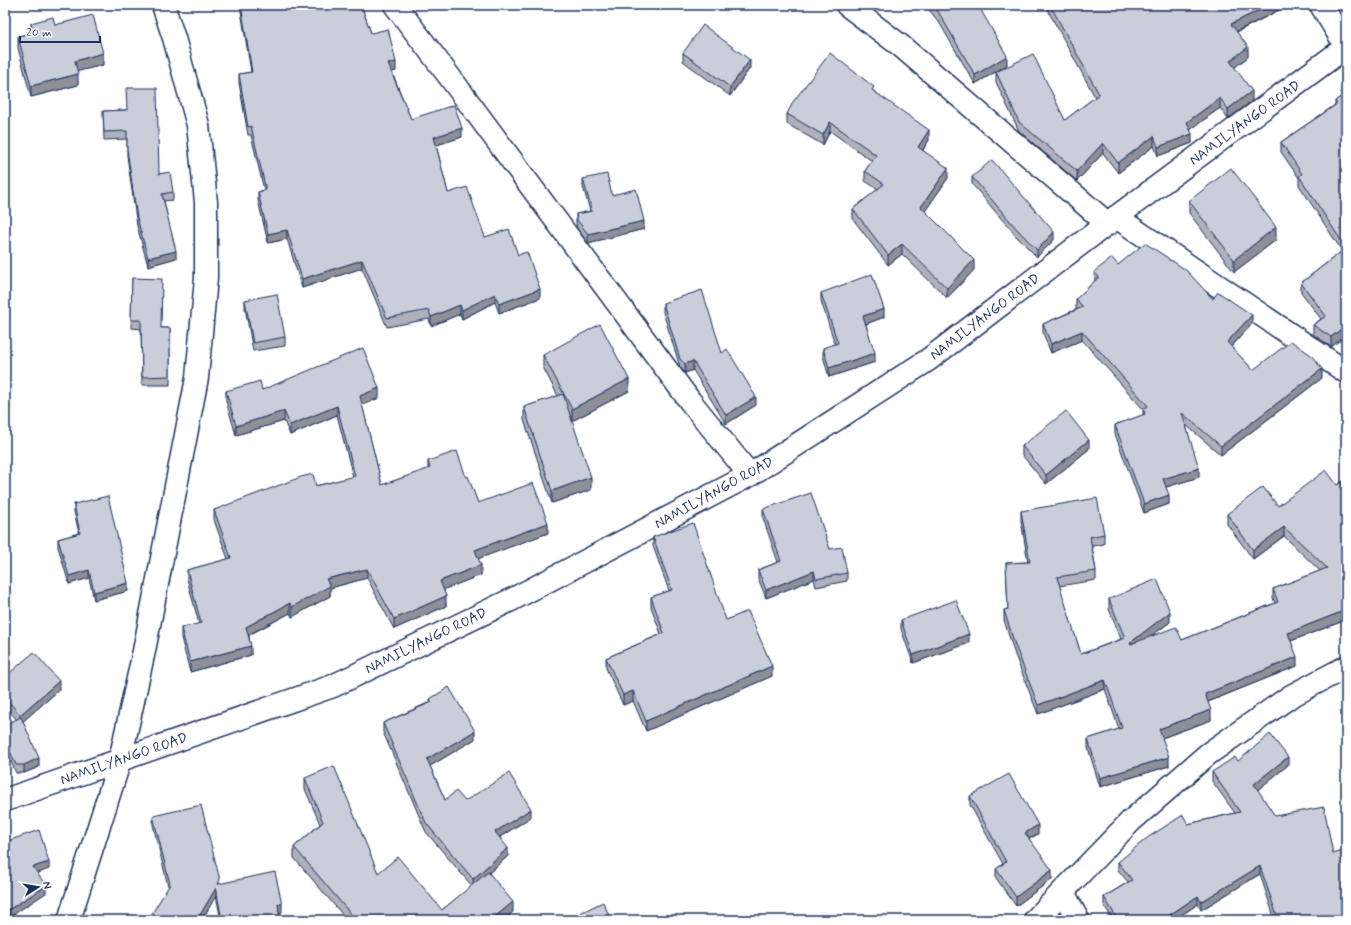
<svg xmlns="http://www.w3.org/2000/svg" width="1351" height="925" viewBox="0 0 1351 925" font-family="Mynerve,sans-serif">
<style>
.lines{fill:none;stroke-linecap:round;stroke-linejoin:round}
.street-casing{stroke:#1b2f5e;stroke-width:25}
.secondary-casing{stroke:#1b2f5e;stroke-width:25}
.street{stroke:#fff;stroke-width:22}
.secondary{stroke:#fff;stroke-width:22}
.wall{fill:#aeb1bb;stroke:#1b2f5e}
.shaded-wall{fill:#8d9099;stroke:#1b2f5e}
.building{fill:#caceda;stroke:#1b2f5e}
.labels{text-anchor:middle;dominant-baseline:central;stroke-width:3.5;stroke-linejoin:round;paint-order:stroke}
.street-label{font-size:14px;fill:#1b2f5e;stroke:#fff}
</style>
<rect width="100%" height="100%" fill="#fff"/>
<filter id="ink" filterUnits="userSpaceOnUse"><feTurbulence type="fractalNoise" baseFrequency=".025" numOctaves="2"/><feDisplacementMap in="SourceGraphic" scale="8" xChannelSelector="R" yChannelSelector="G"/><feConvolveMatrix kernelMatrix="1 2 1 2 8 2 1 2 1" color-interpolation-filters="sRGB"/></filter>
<g filter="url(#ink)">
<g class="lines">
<defs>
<path id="street" d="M395,5L452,80L690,401L750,475
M847,5L901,46L1108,224
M1321,5L1346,46
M1116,217L1346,372
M1063,892L1078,920
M69,920L120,760L144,651L197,378L206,278V202L198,125L174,38L163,5
M1035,920L1131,821L1208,754L1291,696L1346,667"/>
<path id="secondary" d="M5,800L333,686L513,599L750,475L928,360L1116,217L1346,47"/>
</defs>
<!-- street casing -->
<use href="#street" class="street-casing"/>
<!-- secondary casing -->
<use href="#secondary" class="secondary-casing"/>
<!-- street -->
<use href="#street" class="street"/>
<!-- secondary -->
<use href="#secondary" class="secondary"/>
</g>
<!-- wall -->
<path class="wall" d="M240,5H361L371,33L396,71L392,72L411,119L462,137L436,145L448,193L485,237L518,255L540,298L499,313L495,302L462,319L460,314L431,326L429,319L387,327L362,268L302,288L287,239L268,243L258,200V192L264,190L251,135H248L239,83V74L251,72Z
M925,5H978L1007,65L975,84L939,22Z
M1045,5H1285V7L1237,32L1248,57L1234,67L1252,101L1228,119L1220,108L1190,130L1192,143L1158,156L1154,146L1118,173L1103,153L1077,181L1019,131L996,82V72L1065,120L1095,97Z
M31,23L55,25L103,65L77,71L78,85L31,97L18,48V36L31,33Z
M683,53L750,68L730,96L683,61Z
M874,91L929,140L923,150L948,178L925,211L974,270L947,298L902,254L888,265L853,219V209L878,189L865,181V171L872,161L830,131L823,145L787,124V114Z
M1346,93V337L1345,336L1331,347L1313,334V325L1321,319L1301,292V283L1342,251L1299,185V178L1281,152V142L1335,105V101Z
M126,110L159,174L173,192V200L164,201L176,258L148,266L137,226L127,156V139L104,140L103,111Z
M972,177L1054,240L1037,257L1016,236L972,184Z
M583,179L612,195L644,229L588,243L577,228L576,223V214L590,211L583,187Z
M1189,201L1276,240L1234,272L1189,213Z
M1170,261L1213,299L1252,324L1231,347L1253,370L1322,378L1221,455L1186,425L1199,477L1166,487L1169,504L1144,513L1115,434V425L1143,415V409L1082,340L1051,353L1043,333V324L1077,309L1076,308V299L1095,281L1094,272L1118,265Z
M132,278L161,328H170V385H142L141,329L131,328Z
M821,293L884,317L866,324L875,362L829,377L823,356V348L835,344L821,301Z
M245,300L285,337V346L253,351L245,308Z
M663,303L722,353L756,405L726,424L693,370L685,373L680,367L663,312Z
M543,355L629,391L572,421L591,490L552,503L524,420V407L558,396L543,367Z
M262,390L379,398L362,405L382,485L428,469V461L466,477L478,503L548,533L478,558L481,575L444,589L446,606L394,629L367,578L330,588V596L292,617L290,613L249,635L251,655L190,672L181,638V628L199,624L187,579V570L228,559L214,520V510L353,477L337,415L290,435L284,421L236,435L226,401V391Z
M1022,446L1089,449L1046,484L1022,455Z
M1346,479V620L1291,641L1297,666L1208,702L1211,720L1162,738L1169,766L1100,787L1088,748V739L1119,729L1105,689L1038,714L1015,655L1004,620V610L1008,609L1006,563L1028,562L1021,521V511L1104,534V544L1092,546L1096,571V580L1059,586L1081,654L1121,639L1109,609V599L1170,622L1150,637L1182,640L1275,603L1273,598V589L1320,571L1284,536L1253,559L1227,524V514L1278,506L1337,485Z
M74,504L128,591L94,600L89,578L69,584L58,547V539L79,533L74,512Z
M763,509L830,549L847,573V581L816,587L814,579L766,598L758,578V570L778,562L763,518Z
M653,537L726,620L772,676L646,731L633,701L623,705L606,668V658L661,634L651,607V597L669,591L653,546Z
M901,620L969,643L913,663L901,629Z
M5,677L59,690L23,721L39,767L24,773H16L5,748V725L17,720L5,706Z
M430,699L475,739L430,766L445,800L465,801L531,817L500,837L508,856L489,873L513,912L504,920H347L294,858V847L320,824L305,789V778L378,873L442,910L472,886L426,832L383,732V723L430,702Z
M1238,761L1288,765L1257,790L1275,816L1333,854L1346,920H1275L1260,874L1201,910L1198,904L1174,920H1113L1104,905V897L1128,882L1118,870V862L1188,824L1235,813L1212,781V772Z
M970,796L1038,834L1029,839L1052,879L1016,906L996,878V869L1003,864L970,805Z
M153,816L220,884L282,912H279L280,920H221L216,896L168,886L153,825Z
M580,913L611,920H580Z"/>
<!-- shaded-wall -->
<path class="shaded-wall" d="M1270,5H1285V7L1231,34V24Z
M1248,47V57L1230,71V61Z
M103,53V65L75,72V61Z
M1007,56V65L975,84V75Z
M750,60V68L730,96V87Z
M396,62V71L388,73V64Z
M78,74V85L31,97V86Z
M1252,91V101L1228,119V109Z
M1220,98V108L1187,132V122Z
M830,122V131L823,145V135Z
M462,128V137L434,146V137Z
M929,130V140L918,157V147Z
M1192,134V143L1158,156V147Z
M1154,136V146L1118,173V163Z
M1103,143V153L1077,181V171Z
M948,168V178L921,217V207Z
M644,221V229L588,243V234Z
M1276,227V240L1234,272V260Z
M287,230V239L268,243V234Z
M1054,232V240L1037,257V250Z
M902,244V254L888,265V255Z
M176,251V258L148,266V258Z
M362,260V268L302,288V279Z
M974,260V270L947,298V288Z
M540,289V298L499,313V304Z
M495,294V302L462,319V310Z
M460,305V314L431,326V317Z
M884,309V317L863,325V316Z
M1252,315V324L1227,351V342Z
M1345,326V336L1331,347V337Z
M1082,331V340L1051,353V344Z
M875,353V362L829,377V368Z
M693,361V370L685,373V364Z
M1322,369V378L1221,455V446Z
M629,379V391L572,421V409Z
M379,388V398L360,406V396Z
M756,397V405L726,424V415Z
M337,406V415L290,435V425Z
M284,411V421L236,435V426Z
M1089,440V449L1046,484V475Z
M1199,468V477L1163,488V479Z
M591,477V490L552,503V491Z
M1169,495V504L1144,513V504Z
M548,523V533L475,560V550Z
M1284,527V536L1253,559V550Z
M481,565V575L440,591V581Z
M367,569V578L330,588V596L292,617V607L326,579Z
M89,570V578L69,584V576Z
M814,571V579L766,598V590Z
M128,583V591L94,600V592Z
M446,596V606L394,629V619Z
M290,603V613L246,636V627Z
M1346,610V620L1288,642V633Z
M1170,612V622L1130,652V643Z
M969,634V643L913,663V655Z
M251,646V655L190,672V662Z
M1297,657V666L1205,703V694Z
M772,666V676L646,731V721Z
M1105,680V689L1038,714V705Z
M59,681V690L20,724V715Z
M633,691V701L623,705V695Z
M1211,710V720L1159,739V729Z
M475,731V739L427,768V759Z
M1169,757V766L1100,787V778Z
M1288,757V765L1254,793V784Z
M39,758V767L24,773V765Z
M531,809V817L495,840V832Z
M1038,825V834L1025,841V833Z
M508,848V856L473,887V879Z
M49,862V869L33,875V867Z
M1260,866V874L1201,910V902Z
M1052,870V879L1016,906V897Z
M46,886V893L5,920V912Z
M216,888V896L202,920H197Z
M1198,896V904L1174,920H1162Z
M513,902V912L504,920H491Z
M278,904H282V912L278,913Z"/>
<!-- building -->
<path class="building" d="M241,5H361L371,33L388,29L396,62L388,64L411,119L454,105L462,128L434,137L448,193L467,187L485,237L509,229L518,255L527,252L540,289L499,304L495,294L462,310L460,305L431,317L429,310L387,318L362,260L302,279L287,230L268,234L258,192L266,190L251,126L248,127L239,74L252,72Z
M933,5H978L1007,56L975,75L939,13Z
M1050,5H1270L1231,24L1248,47L1230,61L1252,91L1228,109L1220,98L1187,122L1192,134L1158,147L1154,136L1118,163L1103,143L1077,171L1019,122L996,72L1033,54L1065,120L1099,94Z
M93,15L103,53L75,61L78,74L31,86L18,36L33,33L31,23L53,17L55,25Z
M703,25L750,60L730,87L683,53Z
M830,53L874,87L872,90L929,130L918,147L948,168L921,207L974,260L947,288L902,244L888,255L853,209L884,184L865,171L876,155L830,122L823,135L787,114L793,102Z
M126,88H157L159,174L170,172L173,192L162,194L176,251L148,258L137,218L127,149V131L104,132L103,111L127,110Z
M1346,93V248L1299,176L1302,174L1281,142L1337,104L1335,101Z
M992,160L1054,232L1037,250L1016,228L972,177Z
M1231,168L1276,227L1234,260L1189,201Z
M607,174L612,195L636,189L644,221L588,234L577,220L576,214L592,211L583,179Z
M1145,243L1168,258L1170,261L1171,260L1186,270L1213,299L1218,292L1252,315L1227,342L1253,370L1291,341L1311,355L1322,369L1221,446L1182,413L1199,468L1163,479L1169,495L1144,504L1115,425L1145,414L1143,409L1148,406L1082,331L1051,344L1043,324L1083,307L1076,299L1099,277L1094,272L1112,258L1118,265Z
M1346,248V327L1345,326L1331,337L1313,325L1326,316L1301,283Z
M872,274L884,309L863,316L875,353L829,368L823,348L838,343L821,293Z
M132,278L162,279L161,328H170V376L142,377L141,320H131Z
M702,290L722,353L727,349L756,397L726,415L693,361L685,364L680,359L663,303Z
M277,294L285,337L253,343L245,300Z
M600,324L629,379L572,409L543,355Z
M363,348L379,388L360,396L382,485L430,468L428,461L457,451L466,477L468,476L478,503L533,483L548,523L475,550L481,565L440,581L446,596L394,619L367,569L326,579L330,586L292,607L290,603L246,627L251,646L190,662L181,628L201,623L187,570L231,558L214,510L301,477L313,474L316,486L355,476L337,406L290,425L284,411L236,426L226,391L260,381L262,390Z
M563,394L591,477L552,491L524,407Z
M1066,411L1089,440L1046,475L1022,446Z
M1326,470L1337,485L1346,479V610L1288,633L1297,657L1205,694L1211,710L1159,729L1169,757L1100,778L1088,739L1122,728L1105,680L1038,705L1015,645L1004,610L1008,609L1006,563L1030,562L1021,511L1097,498L1104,534L1090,537L1096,571L1057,577L1081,654L1125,638L1109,599L1157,579L1170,612L1130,643L1131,644L1176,627L1182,640L1278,602L1273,589L1327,568L1284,527L1253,550L1227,514L1263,487L1278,506Z
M811,493L830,549L842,547L847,573L816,579L814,571L766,590L758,570L781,561L763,509Z
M108,496L128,583L94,592L89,570L69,576L58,539L80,533L74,504Z
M693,523L726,620L748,611L772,666L646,721L633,691L623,695L606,658L664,633L651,597L672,590L653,537Z
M956,600L969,634L913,655L901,620Z
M34,652L59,681L20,715L5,697V677Z
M449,687L475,731L427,759L445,800L456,791L465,801L509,773L531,809L495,832L508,848L473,879L426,823L383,723L432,702L430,699Z
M21,717L39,758L24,765H16L5,740V725Z
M1270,734L1288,757L1254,784L1275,816L1324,807L1333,854L1343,851L1346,862V920H1274L1278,919L1260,866L1201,902L1198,896L1162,920H1118L1104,897L1132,880L1118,862L1147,838L1183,815L1188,824L1240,812L1212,772L1235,757L1238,761Z
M334,766L378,873L398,857L442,910L488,872L513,902L491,920H483L481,917L477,920H354L355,919L294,847L323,822L305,778Z
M1009,774L1038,825L1025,833L1052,870L1016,897L996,869L1006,862L970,796Z
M201,805L220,880L218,884L275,872L282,904H278L280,920H222L216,888L197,920H148L170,884L153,816Z
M39,830L49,862L33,867L46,886L5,912V842Z
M603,902L611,920H583L580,913Z"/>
</g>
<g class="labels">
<!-- street labels -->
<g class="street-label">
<text transform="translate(1245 123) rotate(-36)">NAMILYANGO ROAD</text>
<text transform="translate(985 317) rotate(-37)">NAMILYANGO ROAD</text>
<text transform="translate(714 493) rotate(-29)">NAMILYANGO ROAD</text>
<text transform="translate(426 641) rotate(-26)">NAMILYANGO ROAD</text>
<text transform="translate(124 759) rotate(-19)">NAMILYANGO ROAD</text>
</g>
</g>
<!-- margin -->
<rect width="1351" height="925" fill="none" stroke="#fff" stroke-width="20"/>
<rect x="10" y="10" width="1331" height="905" fill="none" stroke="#1b2f5e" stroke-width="1.5" filter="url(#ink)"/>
<!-- north arrow -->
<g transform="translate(38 887) rotate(78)" stroke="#ffffff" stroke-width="3" paint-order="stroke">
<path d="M0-3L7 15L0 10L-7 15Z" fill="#1b2f5e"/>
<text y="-6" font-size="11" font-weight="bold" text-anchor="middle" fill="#1b2f5e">N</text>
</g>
<!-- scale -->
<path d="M20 36v6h80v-6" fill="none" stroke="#1b2f5e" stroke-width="2"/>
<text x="26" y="36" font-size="12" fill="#1b2f5e" stroke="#ffffff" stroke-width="3" paint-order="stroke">20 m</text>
</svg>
